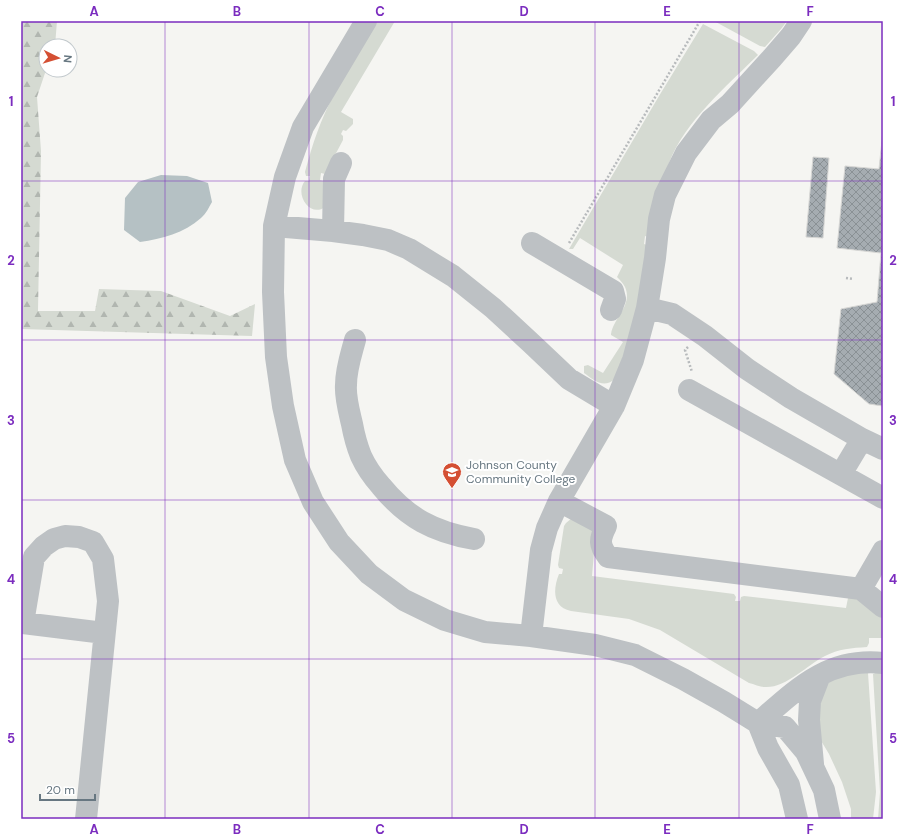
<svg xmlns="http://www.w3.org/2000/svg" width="904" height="840" viewBox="0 0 904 840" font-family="'DM Sans',sans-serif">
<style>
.grass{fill:#d5dad2}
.forest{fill:url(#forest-firs)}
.water{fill:#b5c1c4}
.building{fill:url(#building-cross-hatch);stroke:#d7d7d5}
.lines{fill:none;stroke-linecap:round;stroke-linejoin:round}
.path{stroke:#b7babc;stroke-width:2.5;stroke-dasharray:2 2;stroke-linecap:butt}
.minor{stroke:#bdc1c4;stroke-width:22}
.grid{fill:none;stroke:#7b2cbf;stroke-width:1;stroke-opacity:0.55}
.labels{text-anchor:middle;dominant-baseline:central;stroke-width:4;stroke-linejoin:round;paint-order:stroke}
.poi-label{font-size:12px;fill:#677781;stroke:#fff;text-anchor:start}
.neatline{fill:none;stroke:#7b2cbf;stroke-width:1.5}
.grid-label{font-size:13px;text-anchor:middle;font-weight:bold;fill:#7b2cbf}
</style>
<defs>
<pattern id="forest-firs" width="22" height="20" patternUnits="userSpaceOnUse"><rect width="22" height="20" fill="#d5dad2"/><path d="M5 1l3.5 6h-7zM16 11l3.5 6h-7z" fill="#b1b6b0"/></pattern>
<pattern id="building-cross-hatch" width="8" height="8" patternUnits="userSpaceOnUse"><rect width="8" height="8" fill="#a5acb1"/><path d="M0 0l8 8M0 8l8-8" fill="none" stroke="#8a9195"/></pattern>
</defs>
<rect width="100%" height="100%" fill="#f5f5f2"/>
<!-- grass -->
<path class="grass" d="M376,21H395L341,112L353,119V124L346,131L343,130L341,134L343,136V140L325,174L321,173L320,180L324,181L325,207C310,218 294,194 305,181H309L310,176H306L305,172C312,145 321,119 334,94C346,69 362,45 376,21Z
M714,21H787L781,29L765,47L760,46Z
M703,24L754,51L758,55C727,86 685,121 669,163C660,187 655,212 648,237L645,236L644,244L647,245L635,323L615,379C603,389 594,380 584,373V366L588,365L603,373L623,342L611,335V334C614,317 633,305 625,287C623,283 620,280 617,277L623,265L580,238L573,249H569L659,96Z
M572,518L593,526L594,553L592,576L734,594L736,597L735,601H740L741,597L744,596L846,608L848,598L856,595L883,618V638H869V643L867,647C852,648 838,649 825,656C807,665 785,689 764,687C760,687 754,684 749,683L660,630L629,619L571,611C552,607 553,589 559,574H562L563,569L559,568L558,565L564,526L566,523Z
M883,670V819H878L880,792L873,674Z
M868,673L876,792L873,819H851V809L842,782L829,754L820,739L816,702L827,683L839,675Z"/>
<!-- forest -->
<path class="forest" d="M21,21H57L55,46H46V70L37,97L41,151L38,311H95L99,289L161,291L230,316L255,304L252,336L21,329Z"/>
<!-- water -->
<path class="water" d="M161,175L187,176L208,183L212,202C209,207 206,214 201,218C184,233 162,239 140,242L124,230L125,198L138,182Z"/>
<!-- building -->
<path class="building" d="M883,131V406L869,404L834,374L841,309L877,302L881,253L837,248L845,166L879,169Z
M813,157L829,158L823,238L806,237Z"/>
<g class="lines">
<!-- path -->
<path class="path" d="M569,243L700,21
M846,278L853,279
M688,347L685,350L692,372"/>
<!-- minor -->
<path class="minor" d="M366,21L303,127L285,177L274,226L273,292L276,357L283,406L295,460L313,502L339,542L369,574L404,600L445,620L485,632L531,636L595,645L635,655L683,679L724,702L758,723L785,727L806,752L824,790L830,819
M274,226L333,231L363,235L388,240L409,249L453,276L493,308L531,343L569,379L614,406
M333,231L334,179L341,163
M532,243L613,291L615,299L611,310
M647,308L672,314L705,336L747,369L791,398L862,439L883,449
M355,340C351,355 346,369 346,385C345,397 349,411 352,424C354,435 357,446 361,456C366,467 373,477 381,486C407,518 434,532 474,539
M689,390L883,498
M841,474L862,439
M559,501L606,526C599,540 599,545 608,557L861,589L883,607
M861,589L883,551
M531,636L541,550L547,528L559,501L614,406L633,360L647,308L655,258L659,219L665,195L686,153L711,120L730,104L772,58L791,36L801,21
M758,723C797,689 828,657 883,663
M758,723L768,748L789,785L797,819
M813,764L809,720L810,701L820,675
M86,819L108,601L103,559L93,542L79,537L65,536L54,539L44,546L34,557L23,623L104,633"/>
</g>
<!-- grid -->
<path class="grid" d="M165,21V819M309,21V819M452,21V819M595,21V819M739,21V819M21,181H883M21,340H883M21,500H883M21,659H883"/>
<!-- icons -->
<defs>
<symbol id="university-pin" viewBox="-11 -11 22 30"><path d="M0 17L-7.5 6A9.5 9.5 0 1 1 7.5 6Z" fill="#d44f33" stroke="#fff"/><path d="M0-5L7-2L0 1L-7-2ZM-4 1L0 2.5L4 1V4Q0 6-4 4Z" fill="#fff"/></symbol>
</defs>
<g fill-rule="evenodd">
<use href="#university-pin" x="441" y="461" width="22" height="30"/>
</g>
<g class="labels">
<!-- poi labels -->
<g class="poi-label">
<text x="466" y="465">Johnson County<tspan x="466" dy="14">Community College</tspan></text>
</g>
</g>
<!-- border -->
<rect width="904" height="840" fill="none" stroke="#ffffff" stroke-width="44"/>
<!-- north arrow -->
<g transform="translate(58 58) rotate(95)"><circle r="19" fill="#ffffff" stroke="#c2c9cd"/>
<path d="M0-3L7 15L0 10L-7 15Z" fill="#d44f33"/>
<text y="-6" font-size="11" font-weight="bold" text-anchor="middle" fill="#677781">N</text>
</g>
<!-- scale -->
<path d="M40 794v6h55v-6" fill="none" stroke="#677781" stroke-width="2"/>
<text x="46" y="794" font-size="12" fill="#677781" stroke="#ffffff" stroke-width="3" paint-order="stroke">20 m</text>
<rect x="22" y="22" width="860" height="796" class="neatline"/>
<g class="grid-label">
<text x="94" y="16">A</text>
<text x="237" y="16">B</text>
<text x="380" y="16">C</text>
<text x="524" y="16">D</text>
<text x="667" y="16">E</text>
<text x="810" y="16">F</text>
<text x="11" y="106">1</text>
<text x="893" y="106">1</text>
<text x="11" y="265">2</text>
<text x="893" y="265">2</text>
<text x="11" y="425">3</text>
<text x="893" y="425">3</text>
<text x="11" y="584">4</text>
<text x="893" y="584">4</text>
<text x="11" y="743">5</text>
<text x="893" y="743">5</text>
<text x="94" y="834">A</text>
<text x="237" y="834">B</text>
<text x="380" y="834">C</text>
<text x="524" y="834">D</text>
<text x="667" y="834">E</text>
<text x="810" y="834">F</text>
</g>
</svg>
